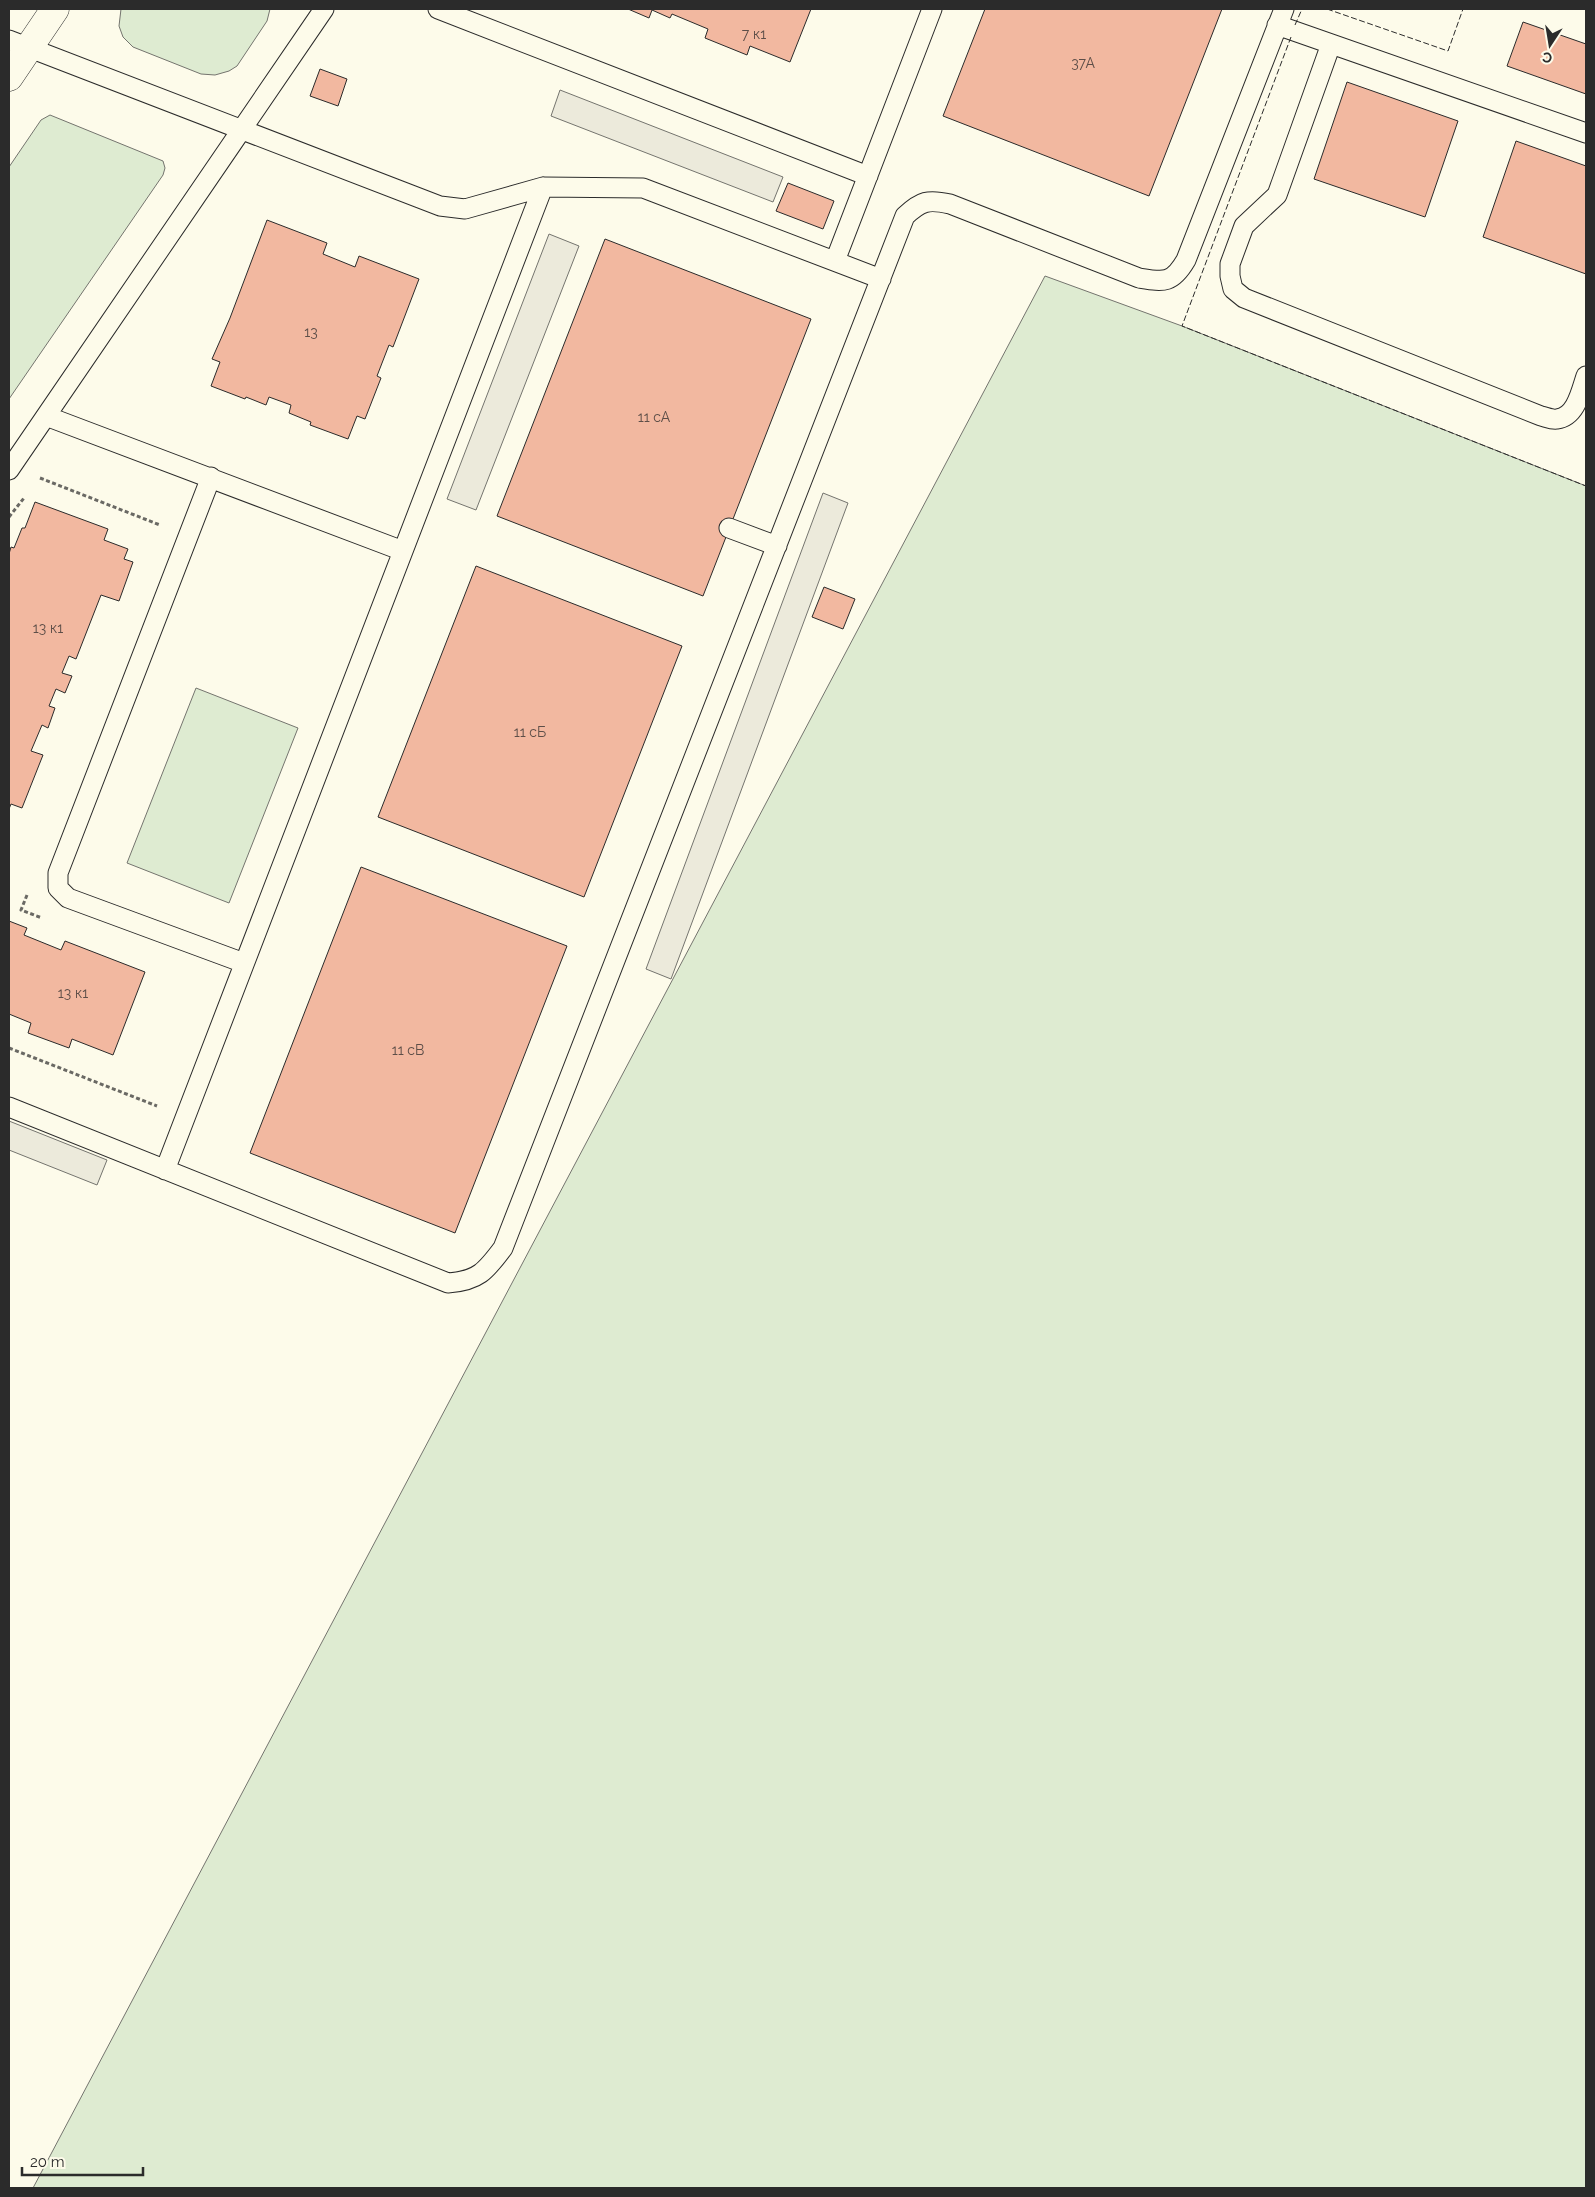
<svg xmlns="http://www.w3.org/2000/svg" width="1595" height="2197" viewBox="0 0 1595 2197" font-family="Raleway,sans-serif">
<style>
.green{fill:#deebd1;stroke:#74746e}
.parking{fill:#eceadb;stroke:#74746e}
.building{fill:#f2b8a0;stroke:#2b2b2b}
.lines{fill:none;stroke-linecap:round;stroke-linejoin:round}
.service-casing{stroke:#2b2b2b;stroke-width:21}
.minor-casing{stroke:#2b2b2b;stroke-width:29}
.path{stroke:#6a6964;stroke-width:3;stroke-dasharray:4 2.5;stroke-linecap:butt}
.service{stroke:#fdfbea;stroke-width:19}
.minor{stroke:#fdfbea;stroke-width:28}
.fence{stroke:#2b2b2b;stroke-width:1;stroke-dasharray:6 2.5;stroke-linecap:butt}
.labels{text-anchor:middle;dominant-baseline:central;stroke-width:4;stroke-linejoin:round;paint-order:stroke}
.number-label{font-size:14px;fill:#5d4e48}
</style>
<rect width="100%" height="100%" fill="#fdfbea"/>
<!-- green -->
<path class="green" d="M121,9H270L267,21L237,66L229,71L215,75L201,74L133,47L123,37L119,26Z
M50,115L163,161L165,168L163,175L9,399V167L41,120Z
M1045,276L1182,326L1586,486V2188H33Z
M196,688L298,728L229,903L127,863Z"/>
<!-- parking -->
<path class="parking" d="M560,90L783,177L773,202L551,116Z
M549,234L579,246L476,510L447,499Z
M823,493L848,503L671,979L646,969Z
M9,1121L107,1160L97,1185L9,1150Z"/>
<!-- building -->
<path class="building" d="M628,9H811L790,62L750,46L747,55L705,38L708,29L672,14L670,18L652,10L649,18Z
M985,9H1222L1149,196L943,116Z
M1523,22L1586,44V94L1507,66Z
M320,69L347,79L338,106L310,96Z
M1347,82L1458,121L1425,217L1314,179Z
M1516,141L1586,166V274L1483,237Z
M788,183L834,201L823,229L776,211Z
M267,220L327,243L323,254L355,267L359,256L419,279L393,347L389,345L377,376L381,378L365,419L357,416L348,439L310,425L311,422L289,413L291,405L269,397L266,405L246,397L245,399L211,386L220,362L212,359L230,318Z
M605,239L811,319L703,596L497,516Z
M35,502L108,529L104,540L128,549L124,559L133,562L119,601L101,595L76,659L69,656L62,673L72,676L65,693L56,689L49,706L55,708L48,728L42,725L31,751L43,755L22,808L11,804L9,809V554L11,547L14,548L22,528H25Z
M476,566L682,646L584,897L378,817Z
M824,587L855,599L843,629L812,617Z
M361,867L567,946L455,1233L250,1153Z
M9,921L27,928L24,935L61,950L65,941L145,972L113,1055L72,1039L69,1048L28,1033L31,1023L9,1014Z"/>
<g class="lines">
<defs>
<path id="service" d="M438,9L868,176
M1277,25L1586,133
M9,40L440,206L465,209L543,187L643,188L881,279
M1331,44L1277,195L1244,226L1230,264V276L1233,289L1244,298L1541,416C1546,417 1552,420 1557,419C1576,417 1581,391 1586,376
M835,261L932,9
M46,416L403,551
M9,470L324,9
M211,477L58,873V888L68,898L244,963
M729,528L777,546
M9,1107L448,1283C478,1281 486,1271 503,1248L905,216C921,201 928,199 950,204L1139,278C1164,282 1172,284 1186,260L1284,9
M165,1170L543,187"/>
<path id="minor" d="M9,77L55,9"/>
</defs>
<!-- service casing -->
<use href="#service" class="service-casing"/>
<!-- minor casing -->
<use href="#minor" class="minor-casing"/>
<!-- path -->
<path class="path" d="M40,478L160,525
M9,517L24,498
M27,895L21,910L42,918
M9,1048L157,1106"/>
<!-- service -->
<use href="#service" class="service"/>
<!-- minor -->
<use href="#minor" class="minor"/>
<!-- fence -->
<path class="fence" d="M1327,9L1448,51L1463,9
M1295,25L1302,9
M1291,37L1182,326L1586,486"/>
</g>
<g class="labels">
<!-- number labels -->
<g class="number-label">
<text x="754" y="34">7 к1</text>
<text x="1083" y="63">37А</text>
<text x="311" y="332">13</text>
<text x="654" y="417">11 сА</text>
<text x="48" y="628">13 к1</text>
<text x="530" y="732">11 сБ</text>
<text x="73" y="993">13 к1</text>
<text x="408" y="1050">11 сВ</text>
</g>
</g>
<!-- border -->
<rect width="1595" height="2197" fill="none" stroke="#2b2b2b" stroke-width="20"/>
<!-- north arrow -->
<g transform="translate(1550 45) rotate(192)" stroke="#fdfbea" stroke-width="4" paint-order="stroke">
<path d="M0-4L9 19L0 12L-9 19Z" fill="#2b2b2b"/>
<text y="-8" font-size="14" font-weight="bold" text-anchor="middle" fill="#2b2b2b">С</text>
</g>
<!-- scale -->
<path d="M22 2167v8h121v-8" fill="none" stroke="#2b2b2b" stroke-width="2.5"/>
<text x="30" y="2167" font-size="15" fill="#2b2b2b" stroke="#fdfbea" stroke-width="4" paint-order="stroke">20 m</text>
</svg>
